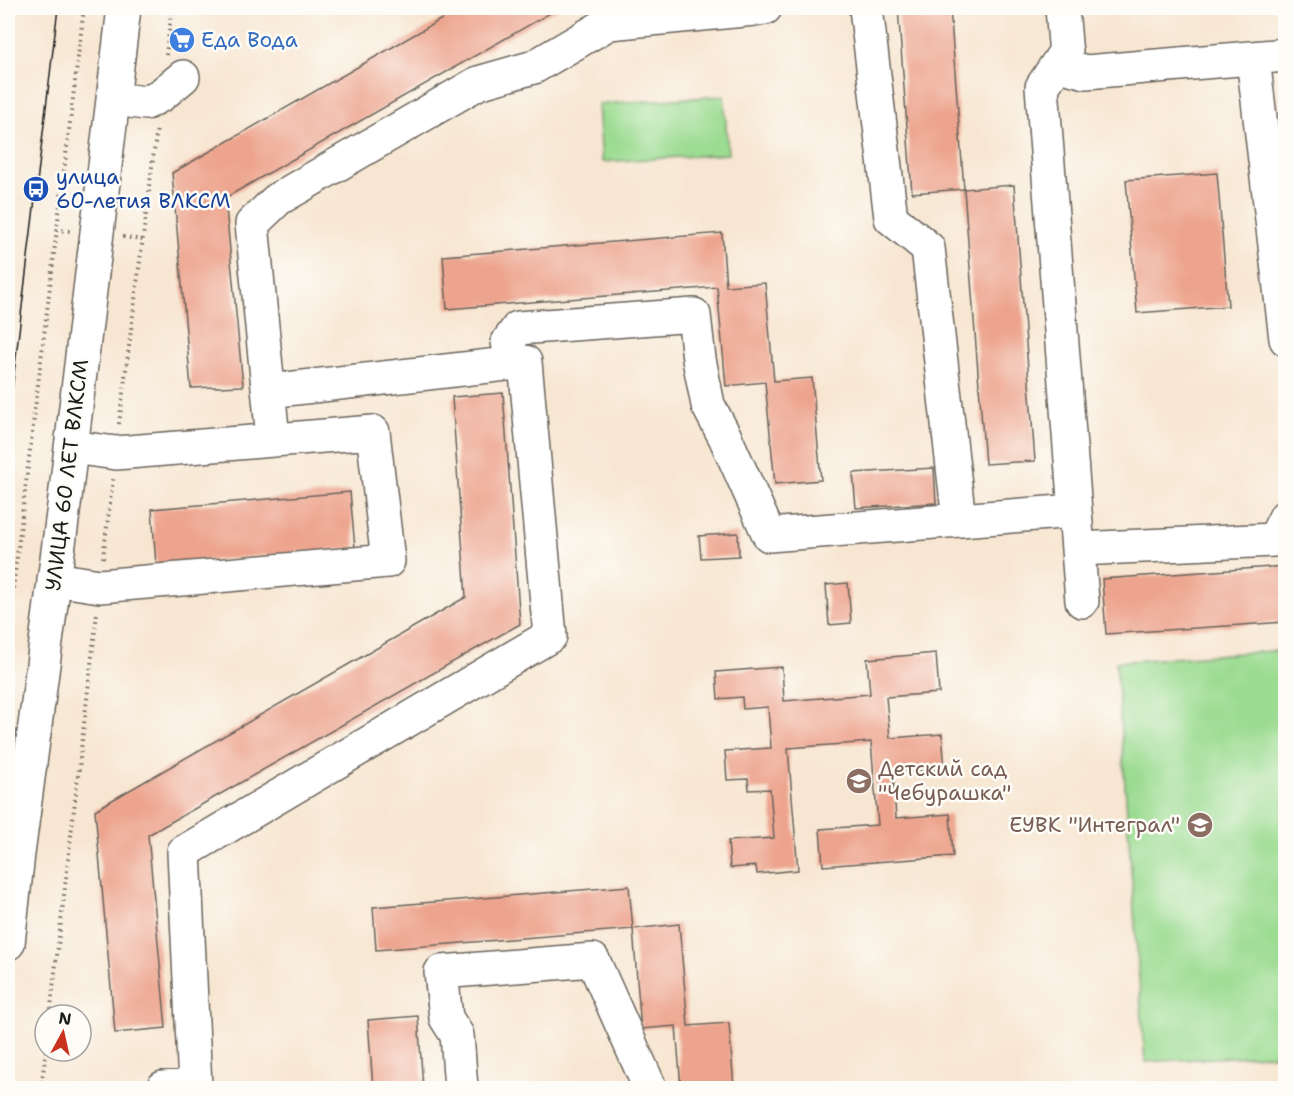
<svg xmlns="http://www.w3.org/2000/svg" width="1293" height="1096" viewBox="0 0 1293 1096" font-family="'Shantell Sans',sans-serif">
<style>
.green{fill:#9cdc92;stroke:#5c7c57;stroke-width:1.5}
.building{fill:#eda48e}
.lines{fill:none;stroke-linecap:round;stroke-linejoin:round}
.minor-casing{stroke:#69635b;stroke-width:36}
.path{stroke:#69635b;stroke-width:4;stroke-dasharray:1.5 4.5;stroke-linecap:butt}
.minor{stroke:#fff;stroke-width:33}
.tram{stroke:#1c1c1c;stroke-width:1.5}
.labels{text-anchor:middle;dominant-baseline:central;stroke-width:5;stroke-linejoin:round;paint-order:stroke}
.shop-label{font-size:21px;fill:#366cbe;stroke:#fdfcf7;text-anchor:start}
.transit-label{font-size:21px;fill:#164399;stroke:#fdfcf7;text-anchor:start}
.street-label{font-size:21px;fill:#1c1c1c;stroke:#fdfcf7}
.education-label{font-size:21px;fill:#785e54;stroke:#fdfcf7;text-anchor:start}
</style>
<rect width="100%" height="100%" fill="#fdfcf7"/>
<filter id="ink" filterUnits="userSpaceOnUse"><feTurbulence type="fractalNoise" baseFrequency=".0167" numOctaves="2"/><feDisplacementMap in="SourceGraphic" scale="12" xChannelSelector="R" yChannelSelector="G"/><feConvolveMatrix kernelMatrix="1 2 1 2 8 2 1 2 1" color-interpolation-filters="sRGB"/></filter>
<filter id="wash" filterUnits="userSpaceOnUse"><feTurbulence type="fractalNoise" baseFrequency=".008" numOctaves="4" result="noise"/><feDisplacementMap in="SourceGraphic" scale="24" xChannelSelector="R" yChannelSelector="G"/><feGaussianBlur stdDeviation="1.35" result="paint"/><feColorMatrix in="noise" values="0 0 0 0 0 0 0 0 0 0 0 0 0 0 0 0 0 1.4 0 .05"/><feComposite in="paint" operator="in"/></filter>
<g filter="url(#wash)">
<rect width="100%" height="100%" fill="#f7e6d1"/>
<!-- green -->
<path class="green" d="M724,96L728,154L602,162L598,104Z
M1285,650V1054L1145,1062L1116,662Z"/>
<g id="blocks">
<!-- building -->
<path class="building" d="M461,8H559L225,198L243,386L191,388L172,173Z
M898,8H950L964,189L1014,185L1035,461L985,464L964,189L912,193Z
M1217,173L1228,306L1137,313L1126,180Z
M722,233L726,286L765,283L774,381L812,378L821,480L775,484L765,382L726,386L717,287L447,309L443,256Z
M503,393L520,624L148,835L166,1028L115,1033L95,810L466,597L452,397Z
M934,468L936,503L856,508L853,473Z
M350,492L355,548L156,565L152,509Z
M738,533L739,556L701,558L699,536Z
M1286,566V622L1106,634L1102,579Z
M848,583L851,623L829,625L826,585Z
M936,653L939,693L886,697L890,738L942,734L945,769L893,773L896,818L950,814L953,856L823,866L820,829L878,825L871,742L788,748L798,870L757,874L756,866L730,868L728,841L774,838L770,789L749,790L748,779L727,780L725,751L771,748L768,707L743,709L742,697L718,699L716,672L782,667L784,701L870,694L867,659Z
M629,886L633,929L679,924L688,1026L729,1023L734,1088H681L676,1026L641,1029L633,929L376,950L373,907Z
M418,1016L423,1088H373L368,1020Z"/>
</g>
</g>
<g filter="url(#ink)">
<use href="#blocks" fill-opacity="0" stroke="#69635b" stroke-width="1.5"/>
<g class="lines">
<defs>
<path id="minor" d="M866,8L891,218L928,248L959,520
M1062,8L1067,67L1086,72L1286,55
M1066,51L1042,87L1082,601
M1253,58L1286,339
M113,99L146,103L161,95L183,77
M512,363L508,342L518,328L694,315L699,359L708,405L725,437L769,535L1074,511
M273,439L252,224L278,199L478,83L534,67L609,23L765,8
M1078,549L1274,540L1286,516
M54,579L100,586L388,561L373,432L116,453L71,447
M8,943L18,854L65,498L124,8
M163,1088L195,1086L184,852L550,636L525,362L269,391
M461,1088L457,1035L446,1018L441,972L593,960L650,1088"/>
</defs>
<!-- minor casing -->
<use href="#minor" class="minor-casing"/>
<!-- path -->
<path class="path" d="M166,55L172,8
M56,230L71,231
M123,237L143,240
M119,424L157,128
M103,558L113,479
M8,630L84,8
M50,1015L97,613
M41,1088L46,1051"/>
<!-- minor -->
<use href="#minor" class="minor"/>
<!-- tram -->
<path class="tram" d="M8,423L58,8"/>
</g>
</g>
<!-- icons -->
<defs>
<symbol id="supermarket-disc" viewBox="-11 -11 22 22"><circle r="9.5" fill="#3f7fe0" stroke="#fdfcf7"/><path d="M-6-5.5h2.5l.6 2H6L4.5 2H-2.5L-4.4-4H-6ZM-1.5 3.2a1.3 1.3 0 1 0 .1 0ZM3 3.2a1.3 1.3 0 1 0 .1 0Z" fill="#fff"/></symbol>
<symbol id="bus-disc" viewBox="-11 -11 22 22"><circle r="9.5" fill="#1a4fb4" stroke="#fdfcf7"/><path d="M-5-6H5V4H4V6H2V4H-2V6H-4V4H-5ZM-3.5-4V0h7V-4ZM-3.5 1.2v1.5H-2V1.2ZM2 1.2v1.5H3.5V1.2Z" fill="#fff"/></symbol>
<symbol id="school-disc" viewBox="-11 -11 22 22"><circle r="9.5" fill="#8d6e63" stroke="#fdfcf7"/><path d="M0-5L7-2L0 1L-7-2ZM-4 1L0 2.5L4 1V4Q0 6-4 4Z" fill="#fff"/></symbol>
</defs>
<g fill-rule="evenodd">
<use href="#supermarket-disc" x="167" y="25" width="30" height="30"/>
<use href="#bus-disc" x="21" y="174" width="30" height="30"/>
<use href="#school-disc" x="844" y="766" width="30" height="30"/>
<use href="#school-disc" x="1185" y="810" width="30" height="30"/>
</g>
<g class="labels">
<!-- shop labels -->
<g class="shop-label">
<text x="201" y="40">Еда Вода</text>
</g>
<!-- transit labels -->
<g class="transit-label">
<text x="56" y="177">улица<tspan x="56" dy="24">60-летия ВЛКСМ</tspan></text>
</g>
<!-- street labels -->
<g class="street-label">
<text transform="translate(67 475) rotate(-83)">УЛИЦА 60 ЛЕТ ВЛКСМ</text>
</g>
<!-- education labels -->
<g class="education-label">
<text x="878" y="769">Детский сад<tspan x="878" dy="24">"Чебурашка"</tspan></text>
<text x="1180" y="825" text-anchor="end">ЕУВК "Интеграл"</text>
</g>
</g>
<!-- margin -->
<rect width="1293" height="1096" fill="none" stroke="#fdfcf7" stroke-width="30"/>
<!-- north arrow -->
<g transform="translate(63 1033) rotate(8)"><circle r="28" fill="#fdfcf7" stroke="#a3a29f" stroke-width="1.5"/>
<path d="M0-4.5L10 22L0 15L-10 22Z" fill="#c8321e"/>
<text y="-9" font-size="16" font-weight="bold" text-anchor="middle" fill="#1c1c1c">N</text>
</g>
</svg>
